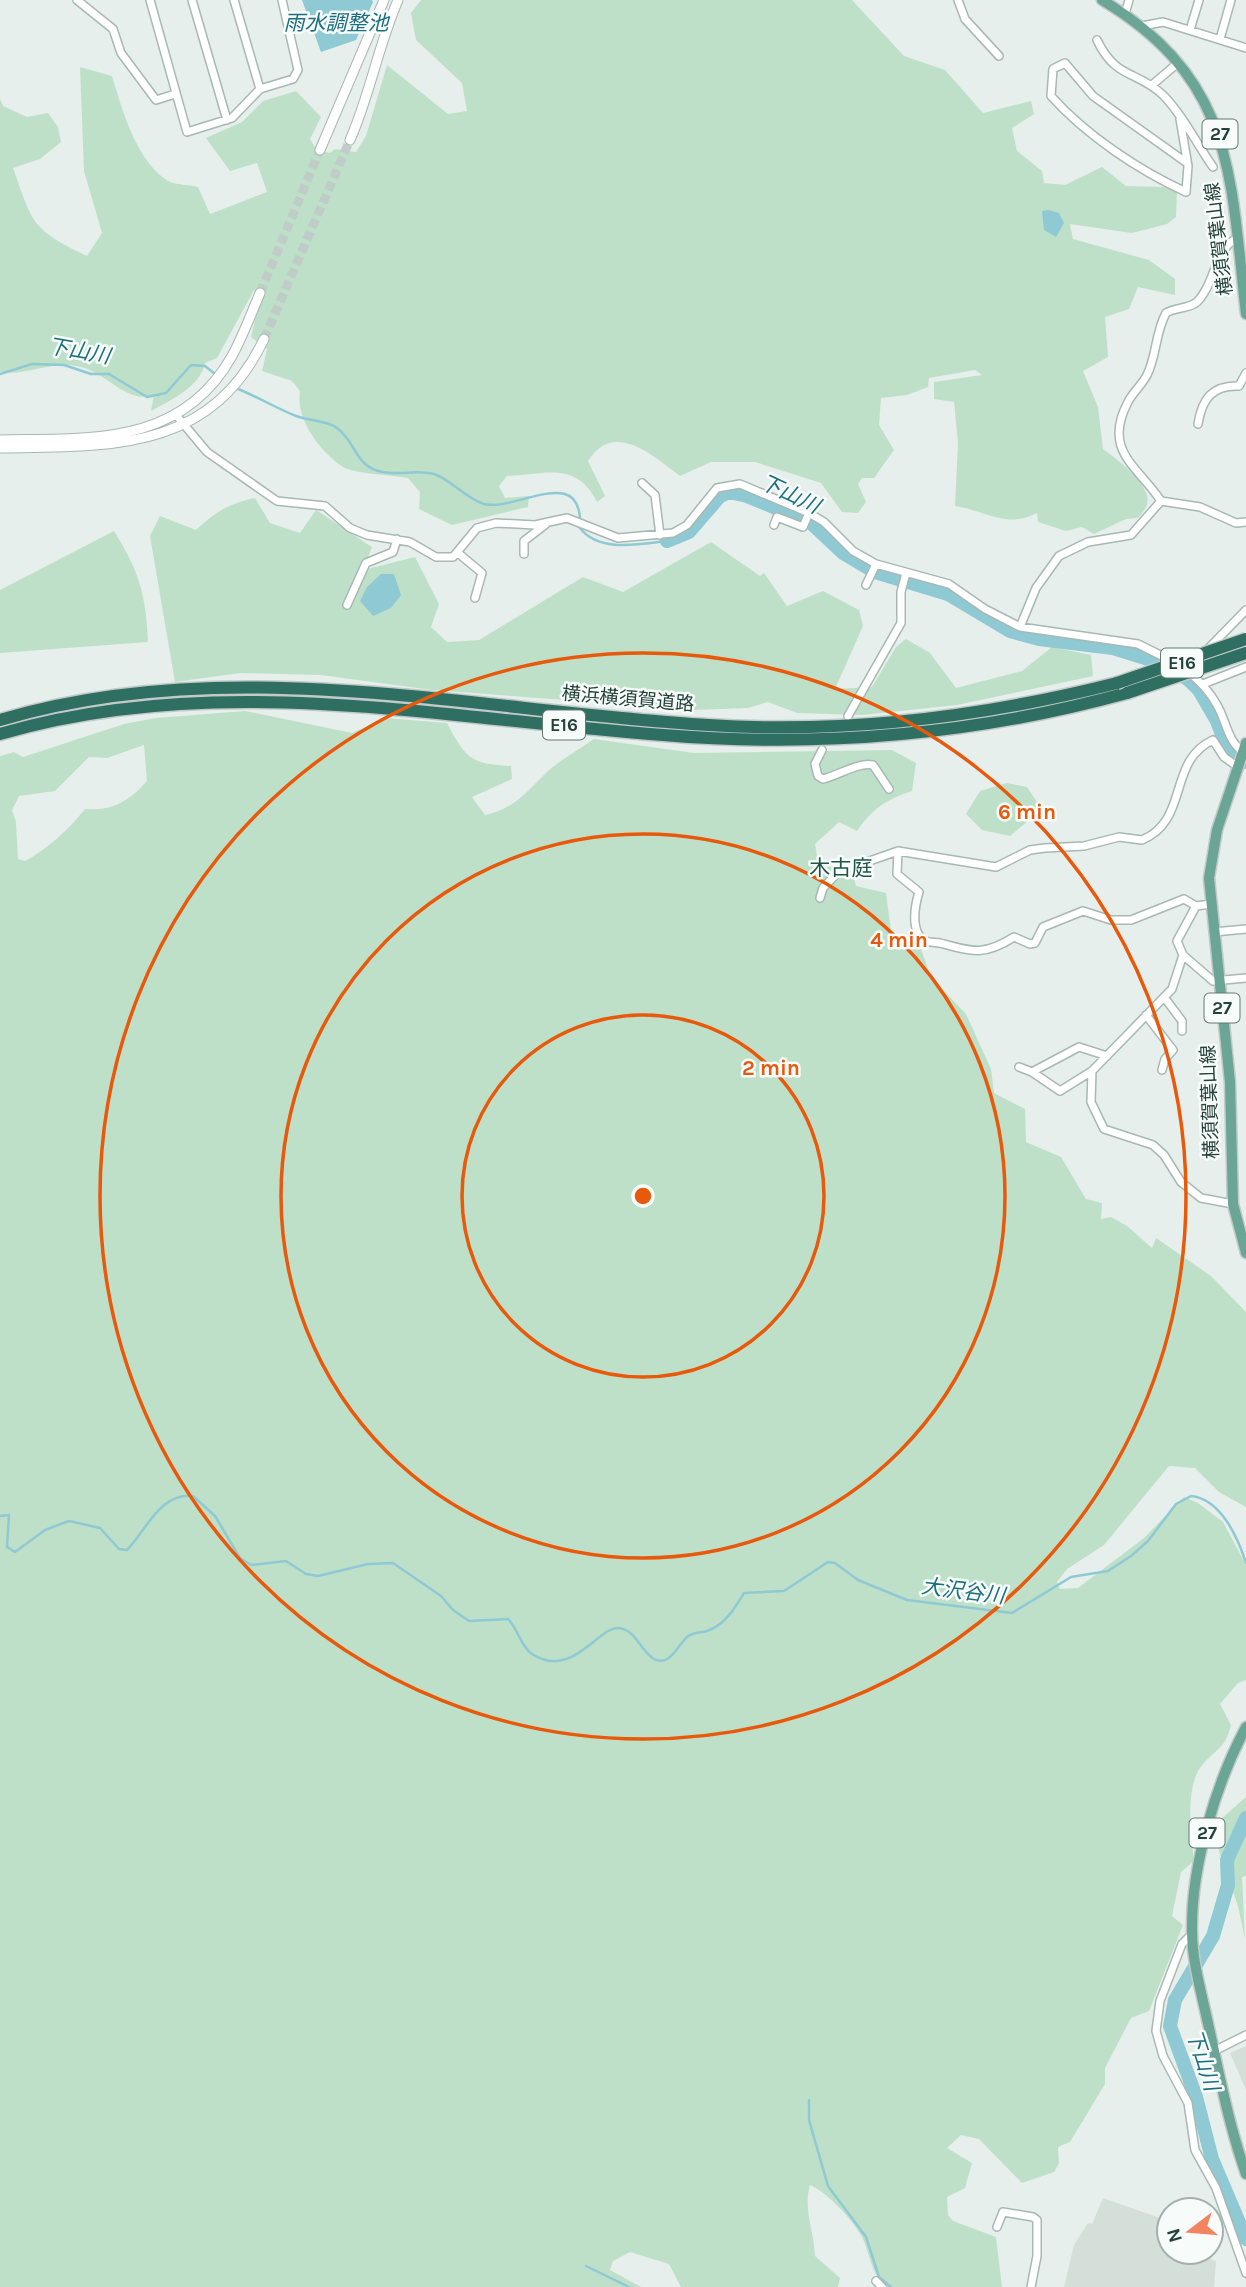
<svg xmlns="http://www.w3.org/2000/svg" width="1246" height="2287" viewBox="0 0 1246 2287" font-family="Karla,'Noto Sans JP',sans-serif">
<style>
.built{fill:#d4dfda}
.green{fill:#bfe0c8;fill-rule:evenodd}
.water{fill:#8ec9d4}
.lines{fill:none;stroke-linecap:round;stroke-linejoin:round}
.stream{stroke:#8ec9d4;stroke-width:2.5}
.river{stroke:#8ec9d4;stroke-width:14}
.tertiary-tunnel{stroke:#bfccc8;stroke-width:9;stroke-dasharray:9 4.5;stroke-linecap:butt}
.minor-casing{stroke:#a8b8b2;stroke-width:10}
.tertiary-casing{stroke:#a8b8b2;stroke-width:11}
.primary-casing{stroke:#c2cac8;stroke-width:13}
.motorway-casing{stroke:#c2cac8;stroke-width:15}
.minor{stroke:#fff;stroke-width:7}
.tertiary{stroke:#fff;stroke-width:9}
.primary{stroke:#6aa596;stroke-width:10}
.motorway{stroke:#2f6f62;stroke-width:12}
.motorway-bridge-casing{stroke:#c2cac8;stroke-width:15;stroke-linecap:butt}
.motorway-bridge{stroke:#2f6f62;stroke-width:12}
.ring{fill:none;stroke:#e8590c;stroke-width:3.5}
.labels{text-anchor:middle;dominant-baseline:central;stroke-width:5;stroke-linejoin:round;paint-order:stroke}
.shield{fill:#f7fbf9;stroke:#637a73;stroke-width:2}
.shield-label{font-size:18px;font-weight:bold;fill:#24423a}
.street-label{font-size:19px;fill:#24423a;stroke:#f7fbf9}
.water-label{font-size:21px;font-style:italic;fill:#1c6f80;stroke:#f7fbf9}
.neighbourhood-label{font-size:21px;fill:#1f5548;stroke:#f7fbf9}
.centre{fill:#e8590c;stroke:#f7fbf9;stroke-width:3.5}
.ring-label{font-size:21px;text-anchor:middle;font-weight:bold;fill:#e8590c;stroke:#f7fbf9;stroke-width:5;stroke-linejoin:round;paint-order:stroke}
</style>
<rect width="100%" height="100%" fill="#e6efeb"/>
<!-- built -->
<path class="built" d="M1246,2046V2090L1230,2053Z
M1103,2198L1160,2218H1169V2252H1190L1216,2261L1214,2287H1064L1074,2245L1088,2223L1092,2224Z"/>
<!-- green -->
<path class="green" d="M421,0H852L904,56L945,70L983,113L1031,101L1034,114L1012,128L1017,151L1042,171L1044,183L1065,185L1102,167L1126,186L1163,187L1177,191L1176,217L1167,224L1132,233L1070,224L1073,239L1149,260L1175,279V295L1138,287L1129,309L1105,317L1108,357L1083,371L1098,407L1103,449C1116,458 1153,486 1147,504C1146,509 1141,514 1138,518L1126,519L1094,534L1082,527L1066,531L1038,522L1037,513C1007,529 986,511 955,506L958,443L954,402L934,399V382L982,375L975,370L929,378L928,387L907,395L881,398L879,425L894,450L874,478H862L858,484L866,502L858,513L842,512L821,483L755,462H711L680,476C652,455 614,420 588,461L605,496L597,502C576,460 545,475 507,476L499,486L505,498L529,496L528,507L452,525L419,509L420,492L408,478C393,475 354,474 343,467C320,452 295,418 300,391L292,381L262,371L267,349L251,337L260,299L254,290L217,358L205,363C201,386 170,401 151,411L154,395C149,396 142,398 137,396C116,391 100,370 77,366C51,361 26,376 0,372V99L3,106L27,117L48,113L58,127L61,142L40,159L13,168C33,224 31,229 87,256L102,233L84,171L80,67L112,76C122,109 137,164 170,182C178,185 190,185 198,187L210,214L267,192L257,163L230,171L206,138L242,122L263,101L296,91L321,117L310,139L316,149L330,153L335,149L356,152L366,136L387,65L448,114L467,111L462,83L416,40L411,13Z
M255,498L270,523L300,533L316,510L372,547L363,570L415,557L439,604L431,627L447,642L479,640L583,577L623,592L711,542L760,576L764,573L787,606L823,591L859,610L863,626L835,689L872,687L896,647L906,639L930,653L956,688L1022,671L1052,647L1091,655L1093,676L957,705L862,715L797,713L768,702L748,708L666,711L660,704L658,707L432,690L321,675L240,673L175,682L150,536L160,516L196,530C215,512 230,503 255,498Z
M114,531C139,571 146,594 148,642L0,653V590Z
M245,711L352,733L386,718L447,723C466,759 471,764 511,766L512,779L472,797L485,815C515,809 527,791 548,771C561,759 579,750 594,739L694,753L892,750L916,763L912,791C886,800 873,808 857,831L839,822L815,844L818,862L828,867L849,861L856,886L886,893L891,931L904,944L921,949L931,977L966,1014L991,1069L994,1093L1025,1109L1026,1142L1061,1157L1086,1199L1102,1203L1101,1219L1111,1217L1127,1226L1152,1248L1156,1238L1211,1276L1246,1312V1507L1219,1492L1195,1468L1169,1466L1104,1545L1067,1569L1057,1582L1060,1589L1078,1588L1144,1538L1184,1497L1198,1503L1223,1522L1246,1565V1680L1238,1683L1220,1704L1231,1725C1225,1749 1218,1747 1203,1764C1184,1785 1191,1836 1194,1861L1181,1872L1172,1916L1183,1925L1149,2011L1131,2018L1105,2068V2084L1070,2142L1058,2147L1059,2163L1054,2172L1022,2183L979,2139L961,2135L947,2148L972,2163L965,2188L947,2197L948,2215L953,2221L996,2237L1002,2287H886C871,2275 870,2253 862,2237C852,2219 828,2193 810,2185C803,2209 814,2231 815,2256L840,2278L838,2287H681L669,2264L630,2252L613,2261L610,2270L641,2287H0V756L14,752L23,757L124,724L156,718ZM144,745L147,781C129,801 113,811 85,809C68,830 49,848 25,861L18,859L16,822L12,810L19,796L55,791L89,757L107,758Z
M1007,783L1027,787L1037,802L1035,815L1010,836L982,830L966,814L980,791Z
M1246,1797V1876L1242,1877L1245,1939L1238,1906L1219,1851L1221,1819Z"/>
<!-- water -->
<path class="water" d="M302,0H372L373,2L356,40L321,52Z
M1049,210L1059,213L1064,223L1056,237L1044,230L1042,211Z
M381,574H394L401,595L391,608L373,616L360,601L367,587Z"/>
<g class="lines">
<!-- stream -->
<path class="stream" d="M0,374L32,364L64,365L91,374H109L147,397L166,393L191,365L205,366L215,374
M238,389C258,397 276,408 296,416C309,421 326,420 337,428C354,440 355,462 375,470C394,477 416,469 434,474C452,480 466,499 484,504C516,512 584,461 580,528C599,553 640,544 667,541
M0,1516L9,1515L7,1547L15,1552L45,1530L69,1521L100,1528L119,1549L127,1550C147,1530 159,1493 193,1496L215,1516L240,1558L251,1565L286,1561L306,1574L318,1576L368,1564L393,1563L441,1596L453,1610L469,1621L508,1619C518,1629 521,1647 532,1654C572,1680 598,1627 618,1628C636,1629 640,1651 654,1659C670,1667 678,1645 687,1637C693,1632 700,1633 707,1631C725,1625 735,1608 744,1593L784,1591L828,1562L835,1563L858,1580L907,1600L1012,1613L1071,1577L1108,1571L1131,1556L1148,1541L1176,1504L1191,1496C1221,1499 1238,1538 1246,1563
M809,2100V2120L828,2186L866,2237L879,2277L891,2287
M586,2266L629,2287"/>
<!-- river -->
<path class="river" d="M667,541L689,532L720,496L729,492L747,496L810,522L843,553L875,572L948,594L1010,631L1039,639L1113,648L1158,662L1189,680L1199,690L1217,721L1228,750L1246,762
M1246,1818L1227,1860L1228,1885L1213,1936L1175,2000L1170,2026L1196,2097L1212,2159L1246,2239"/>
<!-- tertiary-tunnel -->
<path class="tertiary-tunnel" d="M260,293L320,150
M264,339L350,140"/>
<defs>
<path id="minor" d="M77,0L113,29L121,53L156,100L175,94
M150,0L187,132L232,118L260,89L293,79L298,70L282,0
M192,0L227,120
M234,0L260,89
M958,0L965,19L999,56
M1125,14L1129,0
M1142,26L1163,22L1246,48
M1190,30L1199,0
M1220,39L1231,0
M1097,40C1116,80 1137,70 1163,95C1182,114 1197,144 1213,167
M1152,85L1179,62
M1180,119L1188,166L1186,192C1138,170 1086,135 1051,96L1053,69L1065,63L1093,96L1187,163
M176,415L207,452L277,501L325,506L350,528L367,535L410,542L436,557H453L477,528L496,523L535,525L567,518L618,538L673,533L687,525L717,488L740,484L809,513L824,522L853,551L876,564L949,584L985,609L1020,627L1138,644L1174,662
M1198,424C1202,399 1212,385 1239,386L1246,373
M642,483L655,495L660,535
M1161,501C1138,466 1102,451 1128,402C1133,392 1142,385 1147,375C1157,355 1155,333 1166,313C1175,307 1189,309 1197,302C1215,284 1214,250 1237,238
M774,525L777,517L803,527L809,513
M458,553L482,573L475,598
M524,554V541L546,524
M866,585L876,564
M347,605L366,563L393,552L397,539
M1020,627L1036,588L1059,556L1088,542L1131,535L1161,501L1200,507L1236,523L1246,522
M1206,651L1246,610
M1187,671C1200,681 1209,690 1217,705C1227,722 1227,742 1245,753
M1203,684L1246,667
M848,716L901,623V592L906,573
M822,750L815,764L818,776L823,779C839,775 858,762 873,765L889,789
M898,851L897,874L919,892C915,905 910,931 924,940C928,943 935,942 940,943C973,952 984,956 1014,937L1030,944L1035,943L1043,927L1083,911L1111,920H1131L1184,899L1196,906
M820,898L823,888L838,872L898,851L996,867L1030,850L1045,848L1084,846L1119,837L1142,840C1190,820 1167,761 1213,740L1224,757L1238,767
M1214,932L1246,929
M1183,955L1177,941L1196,906L1211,904
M1164,997L1182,1021V1031
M1146,1015L1173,1050L1165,1059L1162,1070
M1019,1067L1032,1072L1079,1047L1107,1056
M1032,1072L1060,1091L1092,1071
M1233,1204L1201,1198L1181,1182L1164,1155L1153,1145L1104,1129L1091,1102L1092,1071L1172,989L1183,955L1213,981L1246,978
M1192,1934L1182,1944L1160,2001L1156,2031L1163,2056L1188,2103L1195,2150L1216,2188L1246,2273
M1214,2051L1246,2035
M997,2227L1003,2212L1033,2217L1037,2220V2256L1031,2287
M876,2281L882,2287"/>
<path id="tertiary" d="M350,140C370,95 378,46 398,0
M320,150L384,0
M0,440C89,438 181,447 232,356C243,336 251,314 260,293
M0,448C108,446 210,453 264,339"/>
<path id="primary" d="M1102,0C1235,80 1230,175 1246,314
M1246,743L1217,830L1209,878L1230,1082L1233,1204L1246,1253
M1246,1727C1216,1783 1191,1866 1192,1931C1192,1960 1201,1991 1207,2019C1219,2072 1228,2123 1246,2174"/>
<path id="motorway" d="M0,720C231,651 473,711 708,725C847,734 983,717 1117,683
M0,734C218,670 442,719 663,735C820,748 974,735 1127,693"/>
</defs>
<!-- minor casing -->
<use href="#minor" class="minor-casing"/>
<!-- tertiary casing -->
<use href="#tertiary" class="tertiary-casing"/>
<!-- primary casing -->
<use href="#primary" class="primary-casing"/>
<!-- motorway casing -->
<use href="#motorway" class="motorway-casing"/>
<!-- minor -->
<use href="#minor" class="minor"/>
<!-- tertiary -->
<use href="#tertiary" class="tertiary"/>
<!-- primary -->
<use href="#primary" class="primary"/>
<!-- motorway -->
<use href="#motorway" class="motorway"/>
<defs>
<path id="motorway-bridge" d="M1117,683L1246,639
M1127,693L1246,653"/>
</defs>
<!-- motorway-bridge casing -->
<use href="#motorway-bridge" class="motorway-bridge-casing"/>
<!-- motorway-bridge -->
<use href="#motorway-bridge" class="motorway-bridge"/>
</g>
<!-- distance rings -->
<g class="ring">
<circle cx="643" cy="1196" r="181"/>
<circle cx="643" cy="1196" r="362"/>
<circle cx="643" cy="1196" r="543"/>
</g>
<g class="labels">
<!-- shield labels -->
<g class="shield">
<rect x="1202.5" y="119.5" width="35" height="29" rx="5"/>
<rect x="1161" y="648.5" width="42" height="29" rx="5"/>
<rect x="543" y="710.5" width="42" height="29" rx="5"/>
<rect x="1204.5" y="993.5" width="35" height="29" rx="5"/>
<rect x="1189.5" y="1818.5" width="35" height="29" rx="5"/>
</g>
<g class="shield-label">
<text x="1220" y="134">27</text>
<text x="1182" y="663">E16</text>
<text x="564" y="725">E16</text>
<text x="1222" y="1008">27</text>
<text x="1207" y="1833">27</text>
</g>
<!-- street labels -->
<g class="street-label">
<text transform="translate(1219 239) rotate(-97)">横須賀葉山線</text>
<text transform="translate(628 699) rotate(5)">横浜横須賀道路</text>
<text transform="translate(1210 1102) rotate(-92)">横須賀葉山線</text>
</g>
<!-- water labels -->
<g class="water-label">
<text x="336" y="23">雨水調整池</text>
<text transform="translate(79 351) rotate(10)">下山川</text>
<text transform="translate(790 494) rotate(25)">下山川</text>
<text transform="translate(963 1591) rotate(7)">大沢谷川</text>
<text transform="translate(1203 2060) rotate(72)">下山川</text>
</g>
<!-- neighbourhood labels -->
<g class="neighbourhood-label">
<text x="841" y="868">木古庭</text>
</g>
</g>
<circle cx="643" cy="1196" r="10" class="centre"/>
<g class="ring-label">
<text x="1027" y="819">6 min</text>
<text x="899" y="947">4 min</text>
<text x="771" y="1075">2 min</text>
</g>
<!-- north arrow -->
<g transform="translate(1190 2231) rotate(254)"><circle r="33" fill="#f7fbf9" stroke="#a3b1ad" stroke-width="2"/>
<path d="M0-5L12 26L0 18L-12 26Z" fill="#f4845f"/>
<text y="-10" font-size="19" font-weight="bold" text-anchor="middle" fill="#24423a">N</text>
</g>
</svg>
